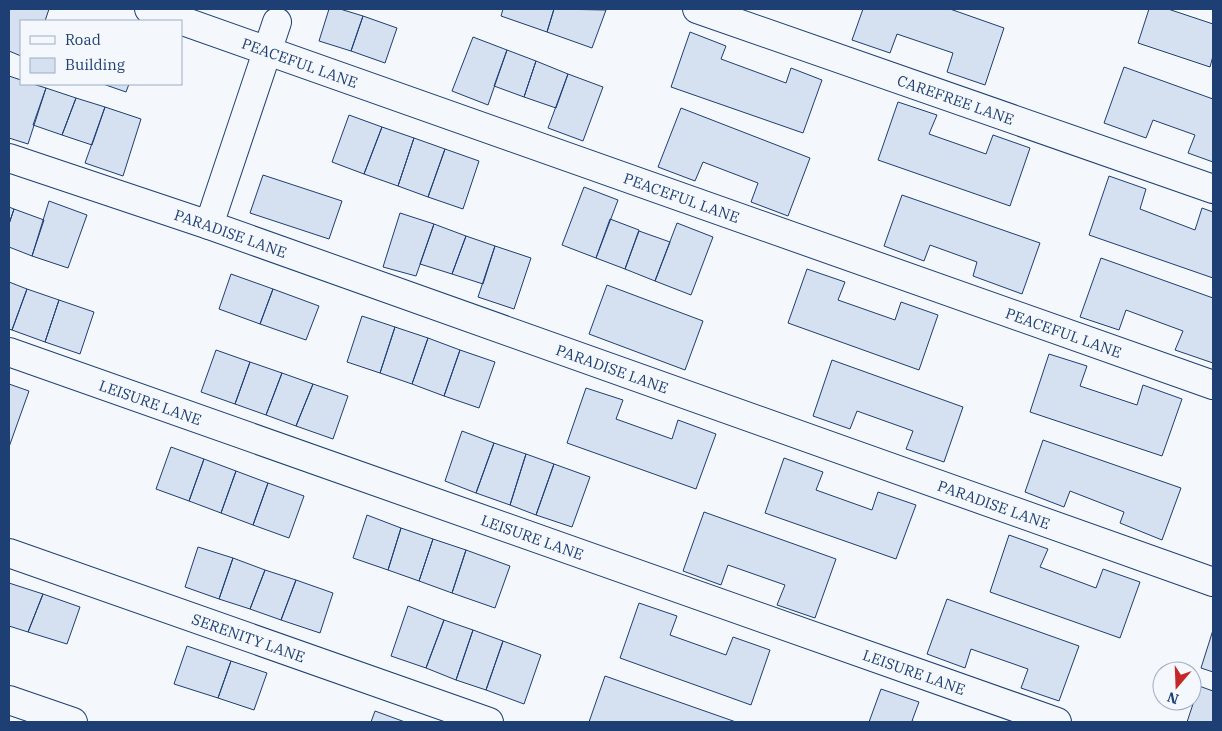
<svg xmlns="http://www.w3.org/2000/svg" width="1222" height="731" viewBox="0 0 1222 731" font-family="'IBM Plex Serif',serif">
<style>
.building{fill:#d5e0f0;stroke:#1d3f73}
.lines{fill:none;stroke-linecap:round;stroke-linejoin:round}
.minor-casing{stroke:#1d3f73;stroke-width:30}
.minor{stroke:#f4f7fb;stroke-width:28}
.labels{text-anchor:middle;dominant-baseline:central;stroke-width:4;stroke-linejoin:round;paint-order:stroke}
.street-label{font-size:15px;fill:#1d3f73;stroke:#f4f7fb}
</style>
<rect width="100%" height="100%" fill="#f4f7fb"/>
<!-- building -->
<path class="building" d="M9,9H49L45,21H21V56L9,51Z
M329,9H340L363,16L351,51L319,41Z
M503,9H554L547,32L501,16Z
M554,9L606,10L592,48L547,32Z
M863,9H950L1004,28L985,85L947,72L953,53L897,34L890,53L852,40Z
M1149,9H1168L1213,24V56L1210,67L1138,43Z
M363,16L397,28L385,63L351,51Z
M690,32L726,46L721,59L786,83L791,68L822,80L803,133L671,87Z
M473,37L507,50L488,105L452,91Z
M507,50L536,61L524,97L494,86Z
M536,61L568,74L556,108L524,97Z
M1124,67L1213,99V162L1188,153L1195,135L1153,120L1146,138L1104,123Z
M568,74L603,87L583,141L548,128Z
M9,76L21,80V84H33L46,88L28,144L9,138Z
M103,84H129L126,92Z
M46,88L76,98L62,135L33,125Z
M76,98L105,107L92,145L62,135Z
M898,102L937,115L929,134L986,154L993,135L1030,148L1010,206L878,160Z
M105,107L141,119L123,176L85,163Z
M681,108L810,158L788,216L751,202L758,183L703,162L695,181L658,167Z
M349,115L382,127L364,174L332,162Z
M382,127L414,138L398,186L364,174Z
M414,138L445,149L428,197L398,186Z
M445,149L479,161L463,209L428,197Z
M263,175L342,201L329,239L250,213Z
M1109,176L1146,189L1140,209L1195,230L1202,208L1213,212V278L1089,235Z
M584,187L618,200L596,258L562,245Z
M902,195L1040,243L1022,294L973,276L977,262L930,245L924,261L884,246Z
M49,201L87,215L68,268L32,256Z
M9,207L14,209L9,224Z
M14,209L44,220L32,256L9,247V224Z
M400,213L434,224L416,276L383,267Z
M610,219L639,230L625,269L596,258Z
M677,223L713,237L691,295L655,281Z
M434,224L466,236L452,274L420,264Z
M639,231L670,242L655,281L625,269Z
M466,236L495,246L483,284L452,274Z
M495,246L531,258L514,309L478,297Z
M1101,258L1213,298V363L1175,350L1183,331L1126,310L1119,330L1080,317Z
M807,269L845,282L838,300L895,320L901,302L938,315L919,370L788,323Z
M231,274L273,289L260,324L219,309Z
M9,282L27,289L12,330L9,329Z
M607,285L703,321L685,370L589,334Z
M27,289L59,300L45,342L12,330Z
M273,289L319,306L306,340L260,324Z
M59,300L94,312L80,354L45,342Z
M362,316L395,327L380,373L347,362Z
M395,327L428,338L412,384L380,373Z
M428,338L460,350L444,396L412,384Z
M216,350L250,362L235,404L201,392Z
M460,350L495,362L479,408L444,396Z
M1049,354L1087,366L1080,386L1137,405L1143,385L1182,399L1162,456L1030,412Z
M832,360L963,407L944,462L906,449L913,431L857,411L850,429L813,416Z
M250,362L282,373L266,415L235,404Z
M282,373L313,384L296,426L266,415Z
M9,384L29,391L9,447Z
M313,384L348,396L333,439L296,426Z
M586,388L623,400L616,419L672,439L678,420L716,434L696,489L567,443Z
M462,431L494,443L476,493L445,481Z
M1043,440L1181,488L1162,540L1120,523L1124,512L1070,491L1064,507L1025,492Z
M494,443L526,454L510,505L476,493Z
M171,447L204,459L189,501L156,489Z
M526,454L554,464L536,515L510,505Z
M784,458L823,472L816,490L872,510L878,492L916,505L896,559L765,513Z
M204,459L236,471L221,513L189,501Z
M554,464L590,477L572,527L536,515Z
M236,471L268,483L253,525L221,513Z
M268,483L304,496L289,538L253,525Z
M704,512L836,559L815,618L777,605L785,585L728,565L721,585L683,571Z
M367,515L401,528L388,570L353,558Z
M401,528L433,539L419,581L388,570Z
M1009,535L1048,549L1040,567L1096,588L1103,569L1140,582L1120,638L990,592Z
M433,539L466,550L452,593L419,581Z
M198,547L233,558L219,599L185,587Z
M466,550L510,566L495,608L452,593Z
M233,558L265,570L250,609L219,599Z
M265,570L296,580L281,620L250,609Z
M296,580L333,593L320,633L281,620Z
M9,583L43,594L28,632L9,626Z
M43,594L80,607L67,644L28,632Z
M947,599L1079,646L1059,701L1021,688L1028,669L971,649L965,668L927,654Z
M639,603L677,616L670,635L726,655L733,637L770,650L751,705L620,658Z
M408,606L444,620L426,668L391,656Z
M444,620L473,630L456,680L426,668Z
M473,630L503,641L486,690L456,680Z
M1213,630V672L1201,668Z
M503,641L541,655L524,704L486,690Z
M187,646L231,661L218,698L174,684Z
M231,661L267,673L254,710L218,698Z
M605,676L736,722H589Z
M1199,686L1213,691V722H1187Z
M881,689L919,702L912,721L916,722H869Z
M375,711L405,722H371Z"/>
<g class="lines">
<defs>
<g id="minor">
<path id="s1" d="M149,9L1213,385"/>
<path id="s2" d="M697,9L1213,189"/>
<path id="s3" d="M9,158L209,225L1213,582"/>
<path d="M209,225L277,22"/>
<path id="s4" d="M9,352L1057,722"/>
<path id="s5" d="M9,553L489,722"/>
<path d="M9,700L73,722"/>
</g>
</defs>
<!-- minor casing -->
<use href="#minor" class="minor-casing"/>
<!-- minor -->
<use href="#minor" class="minor"/>
</g>
<g class="labels">
<!-- street labels -->
<g class="street-label">
<text stroke="none"><textPath href="#s1" startOffset="160">PEACEFUL LANE</textPath></text>
<text stroke="none"><textPath href="#s2" startOffset="274">CAREFREE LANE</textPath></text>
<text stroke="none"><textPath href="#s1" startOffset="565">PEACEFUL LANE</textPath></text>
<text stroke="none"><textPath href="#s3" startOffset="234">PARADISE LANE</textPath></text>
<text stroke="none"><textPath href="#s1" startOffset="970">PEACEFUL LANE</textPath></text>
<text stroke="none"><textPath href="#s3" startOffset="639">PARADISE LANE</textPath></text>
<text stroke="none"><textPath href="#s4" startOffset="150">LEISURE LANE</textPath></text>
<text stroke="none"><textPath href="#s3" startOffset="1044">PARADISE LANE</textPath></text>
<text stroke="none"><textPath href="#s4" startOffset="555">LEISURE LANE</textPath></text>
<text stroke="none"><textPath href="#s5" startOffset="254">SERENITY LANE</textPath></text>
<text stroke="none"><textPath href="#s4" startOffset="960">LEISURE LANE</textPath></text>
</g>
</g>
<!-- border -->
<rect width="1222" height="731" fill="none" stroke="#1d3f73" stroke-width="20"/>
<!-- legend -->
<rect x="20" y="20" width="162" height="65" fill="#f4f7fb" stroke="#9eadc5"/>
<rect x="30" y="36" width="25" height="8" fill="#f4f7fb" stroke="#9eadc5"/>
<text x="65" y="45" font-size="15" fill="#1d3f73">Road</text>
<rect x="30" y="58" width="25" height="15" fill="#d5e0f0" stroke="#9eadc5"/>
<text x="65" y="70" font-size="15" fill="#1d3f73">Building</text>
<!-- north arrow -->
<g transform="translate(1177 686) rotate(199)"><circle r="24" fill="#f4f7fb" stroke="#9eadc5"/>
<path d="M0-4L9 19L0 12L-9 19Z" fill="#c62828"/>
<text y="-8" font-size="14" font-weight="bold" text-anchor="middle" fill="#1d3f73">N</text>
</g>
</svg>
